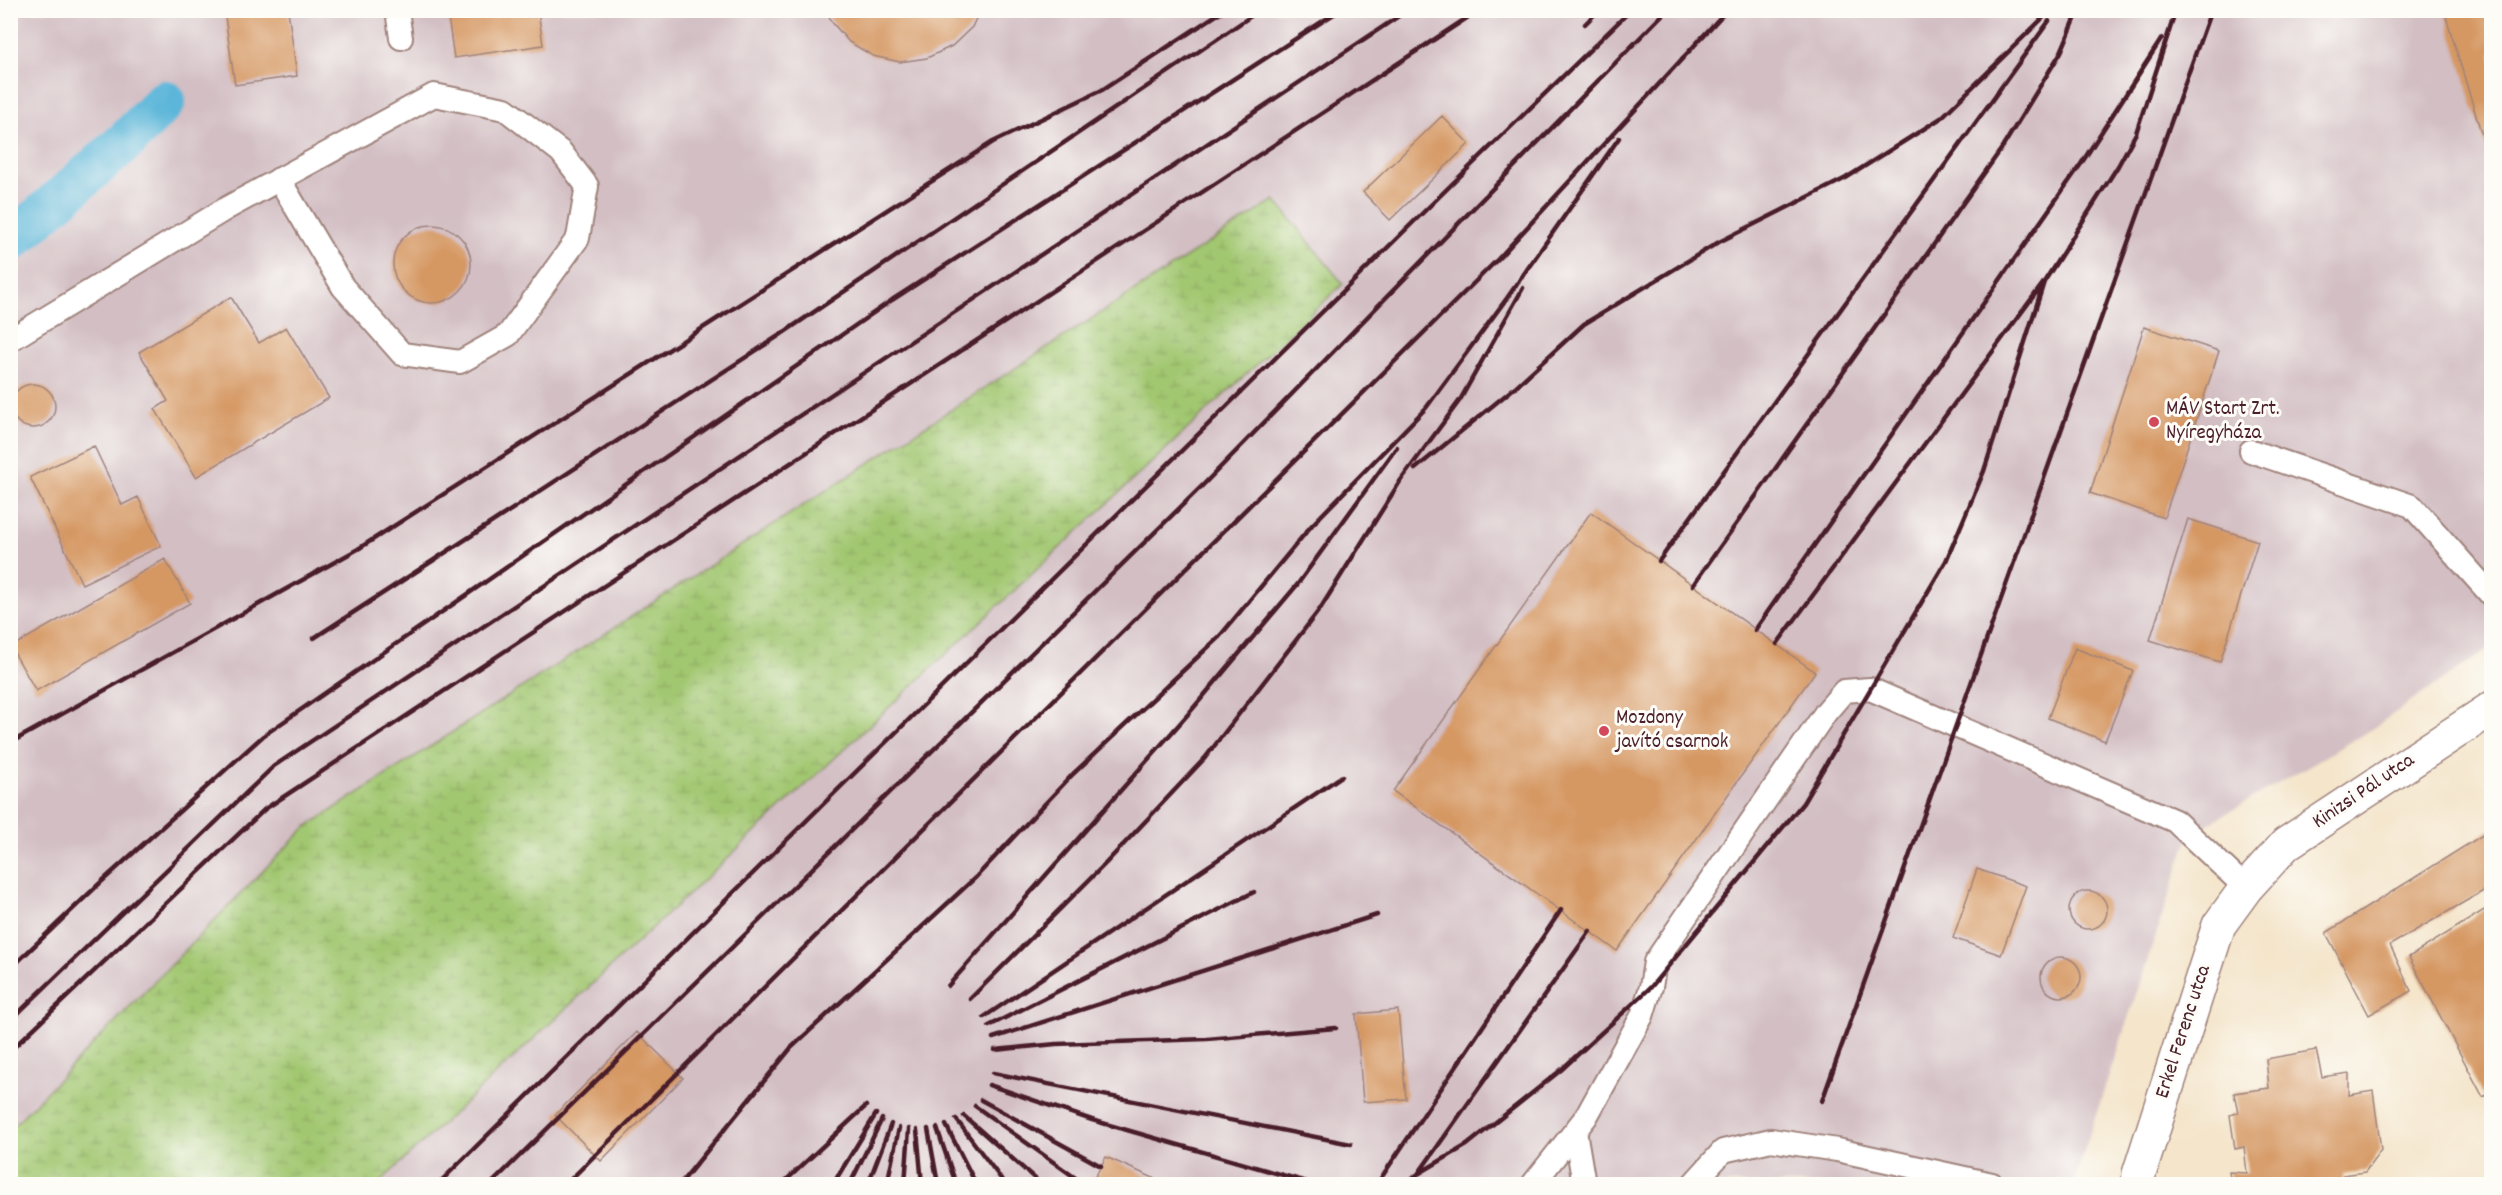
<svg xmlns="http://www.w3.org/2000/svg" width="2502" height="1195" viewBox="0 0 2502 1195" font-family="Dekko,sans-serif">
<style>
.industrial{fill:#d2bec3}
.wetland{fill:url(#wetland-marsh);stroke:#76734e;stroke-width:1.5}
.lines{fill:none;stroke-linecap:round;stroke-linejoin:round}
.canal{stroke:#5bb6d9;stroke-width:42}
.building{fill:#d59864}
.service-casing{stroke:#9f827b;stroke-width:26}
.minor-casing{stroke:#9f827b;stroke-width:36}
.service{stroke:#fff;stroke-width:22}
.minor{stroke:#fff;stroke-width:33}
.rail{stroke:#4a1f2b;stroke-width:4.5}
.poi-dot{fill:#d1495b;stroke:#fdfcf7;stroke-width:2}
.labels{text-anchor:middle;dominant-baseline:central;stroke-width:6;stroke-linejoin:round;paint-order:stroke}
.poi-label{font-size:21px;fill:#4a1f2b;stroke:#fdfcf7;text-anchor:start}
.street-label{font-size:21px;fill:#4a1f2b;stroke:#fdfcf7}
</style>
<defs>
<pattern id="wetland-marsh" width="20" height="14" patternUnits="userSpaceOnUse" patternTransform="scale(1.5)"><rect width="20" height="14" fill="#a2c771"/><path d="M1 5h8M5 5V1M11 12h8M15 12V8" fill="none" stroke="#8daa62"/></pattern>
</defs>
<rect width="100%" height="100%" fill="#fdfcf7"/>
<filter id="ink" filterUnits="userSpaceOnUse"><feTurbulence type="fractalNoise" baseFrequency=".0167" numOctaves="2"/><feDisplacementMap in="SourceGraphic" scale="12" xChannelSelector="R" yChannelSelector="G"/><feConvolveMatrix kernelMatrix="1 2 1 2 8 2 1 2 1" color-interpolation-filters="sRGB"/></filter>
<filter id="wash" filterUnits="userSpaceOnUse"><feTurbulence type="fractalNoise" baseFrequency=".008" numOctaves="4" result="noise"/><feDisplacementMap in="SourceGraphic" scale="24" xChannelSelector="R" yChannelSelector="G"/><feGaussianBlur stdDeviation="1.35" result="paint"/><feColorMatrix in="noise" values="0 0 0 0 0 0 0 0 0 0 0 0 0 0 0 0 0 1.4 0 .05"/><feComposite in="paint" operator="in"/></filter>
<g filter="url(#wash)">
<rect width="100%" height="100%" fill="#f4e5cb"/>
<!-- industrial -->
<path class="industrial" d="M10,11H2491V647L2367,732L2189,835L2073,1184H11Z"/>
<!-- wetland -->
<path class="wetland" d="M1275,200L1343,284L378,1184H11V1128L306,827Z"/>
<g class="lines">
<!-- canal -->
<path class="canal" d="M10,242L127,140L165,101"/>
</g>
<g id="blocks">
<!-- building -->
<path class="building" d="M224,10H288L297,76L235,85Z
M447,10H538L543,45L454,58Z
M827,10H980L972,27L952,46L927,58L900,62L873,56L849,42L831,21Z
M2444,10H2492V165H2491Z
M1442,116L1469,144L1390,220L1363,192Z
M393 264a39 39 0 1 1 78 0a39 39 0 1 1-78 0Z
M231,297L259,343L286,327L329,398L196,477L155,409L168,401L139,352Z
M2144,327L2219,351L2164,518L2090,493Z
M11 406a22 22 0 1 1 44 0a22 22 0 1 1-44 0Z
M94,446L122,505L138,497L161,546L82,584L30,477Z
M1591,512L1815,672L1617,951L1393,791Z
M2188,519L2258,541L2220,662L2150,640Z
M165,559L190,603L36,691L11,647Z
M2075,648L2133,671L2105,741L2048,718Z
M2492,829V886L2390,945L2411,991L2369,1015L2326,933Z
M1977,869L2026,886L2001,955L1953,938Z
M2069 910a19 19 0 1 1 38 0a19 19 0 1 1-38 0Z
M2492,905V1092L2483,1097L2409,957Z
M2041 977a20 20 0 1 1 40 0a20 20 0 1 1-40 0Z
M1398,1010L1406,1099L1363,1102L1356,1014Z
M637,1032L683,1078L601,1161L555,1115Z
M2316,1050L2322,1077L2349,1073V1095L2373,1091L2381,1150L2365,1172L2343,1175L2344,1184H2231L2229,1172L2247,1173L2244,1147L2235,1149L2230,1115L2238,1112L2234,1093L2269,1088L2266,1059Z
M1106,1157L1167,1184H1091Z"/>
</g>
</g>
<g filter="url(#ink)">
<use href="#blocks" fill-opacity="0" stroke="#9f827b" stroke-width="1.5"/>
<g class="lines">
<defs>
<path id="service" d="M397,10L401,38
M10,340L227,208L434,95L505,109L561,152L587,186L578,238L508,335L460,362L402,354L343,287L279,179
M2251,451L2412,506L2492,596
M1575,1131L1584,1184
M1533,1184L1586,1117L1642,1016L1651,987L1655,962L1826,712L1844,691L1870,689L2175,821L2246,888
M1693,1184L1723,1151L1771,1140L1837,1150L1992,1184"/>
<path id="minor" d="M2138,1184L2139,1174L2219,925L2246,888L2286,844L2492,708"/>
</defs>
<!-- service casing -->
<use href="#service" class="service-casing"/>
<!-- minor casing -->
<use href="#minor" class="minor-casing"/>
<!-- service -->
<use href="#service" class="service"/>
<!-- minor -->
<use href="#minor" class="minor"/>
<!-- rail -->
<path class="rail" d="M1585,24L1599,10
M1415,469L1513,389L1584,324L1719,242L1846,178L1941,118L2051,10
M1659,561L2049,21
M1693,585L2002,148L2061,52L2079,10
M1755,630L2081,164L2162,38
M314,638L780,335L1260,10
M1777,644L2044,282L2118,166L2136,133L2176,10
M10,743L358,549L993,142L1102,90L1224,10
M10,969L99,884L263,736L892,300L1340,10
M948,986L1190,712L1297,585L1397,447
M970,999L1106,863L1205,758L1320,609L1401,480L1460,400L1523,288
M984,1017L1342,776
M10,1021L274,766L1408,10
M989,1026L1254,892
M993,1038L1377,915
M995,1050L1056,1044L1207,1039L1336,1028
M10,1051L265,809L1479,10
M993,1073L1351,1144
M989,1085L1092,1120L1314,1184
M981,1100L1101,1166
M1822,1101L2211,10
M975,1106L1084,1184
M964,1116L1041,1184
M956,1119L1005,1184
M946,1125L976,1184
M937,1128L956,1184
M928,1129L938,1184
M917,1130L922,1184
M1418,1174L1467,1145L1561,1070L1651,987L1803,803L1946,561L1984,471L2044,282
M438,1184L1451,185L1631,10
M491,1184L1204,484L1667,10
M566,1184L1498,259L1727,10
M680,1184L791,1048L976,877L1073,774L1220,636L1312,525L1426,408L1507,298L1619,138
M782,1184L866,1106
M833,1184L876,1114
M850,1184L882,1119
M868,1184L891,1124
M887,1184L899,1128
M905,1184L909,1129
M1377,1184L1561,910
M1405,1184L1418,1174L1590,931"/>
</g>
</g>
<!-- markers -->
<g class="poi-dot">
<circle cx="2154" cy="422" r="6"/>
<circle cx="1604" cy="731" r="6"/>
</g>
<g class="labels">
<!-- poi labels -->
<g class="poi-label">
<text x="2166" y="410">MÁV Start Zrt.<tspan x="2166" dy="24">Nyíregyháza</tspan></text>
<text x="1616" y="719">Mozdony<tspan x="1616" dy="24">javító csarnok</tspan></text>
</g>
<!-- street labels -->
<g class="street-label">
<text transform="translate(2364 792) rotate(-34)">Kinizsi Pál utca</text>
<text transform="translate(2184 1032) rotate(-72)">Erkel Ferenc utca</text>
</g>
</g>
<!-- margin -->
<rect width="2502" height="1195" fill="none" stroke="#fdfcf7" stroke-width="36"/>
</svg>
